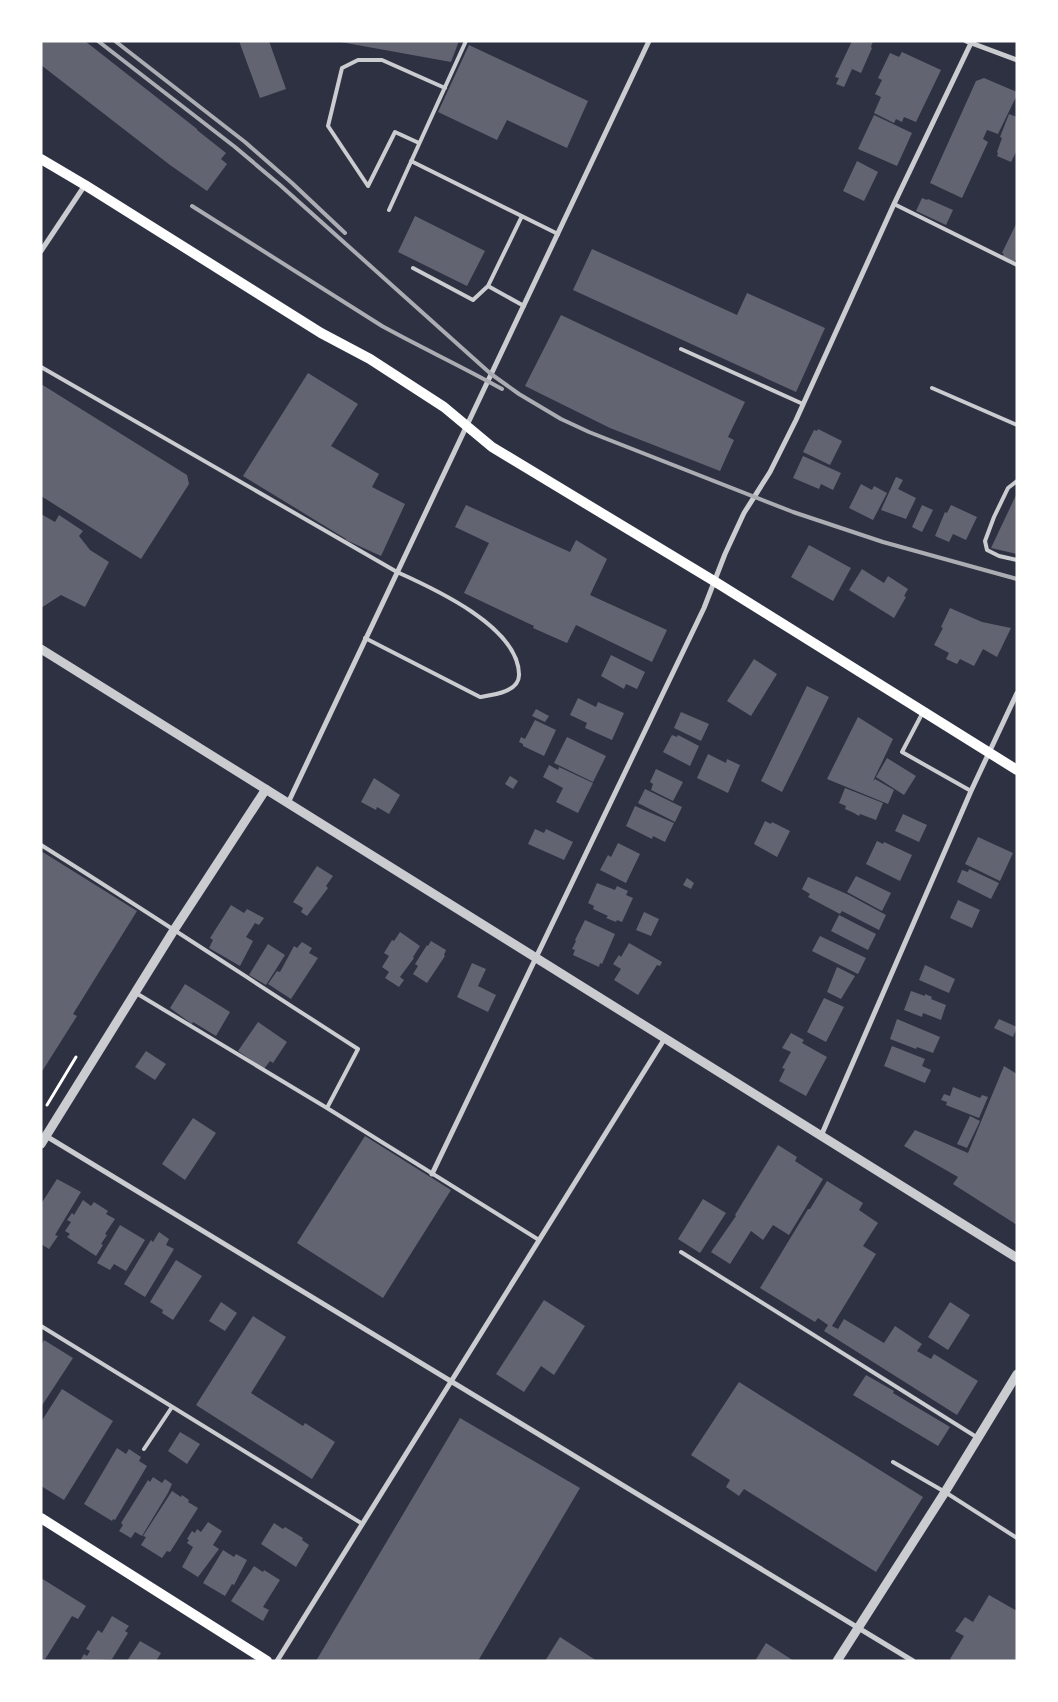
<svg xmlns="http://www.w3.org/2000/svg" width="1058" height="1702" viewBox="0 0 1058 1702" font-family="'Public Sans',sans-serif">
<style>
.building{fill:#626471}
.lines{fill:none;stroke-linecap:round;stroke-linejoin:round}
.path{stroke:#fff;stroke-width:3}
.service{stroke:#caccd0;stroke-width:4}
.minor{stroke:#caccd0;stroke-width:5}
.tertiary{stroke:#caccd0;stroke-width:9}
.secondary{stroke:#fff;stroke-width:10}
.rail{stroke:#abadb3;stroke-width:4}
</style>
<rect width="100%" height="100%" fill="#2d3142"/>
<!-- building -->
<path class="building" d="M41,41H85L197,129V130L226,153L221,159L227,164L207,191L170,165L41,65Z
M239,41H269L286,89L260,98Z
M335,41H459L451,62Z
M852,41H873L871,47L872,48L861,73L852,69L844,87L836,84L839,78L835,77Z
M469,45L588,101L567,148L507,120L497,140L438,112Z
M902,52L941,70L916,122L904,117L902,122L896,119L894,123L874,113L881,97L875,94L882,80L878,78L890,53L899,57Z
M984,78L1017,92V95L998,134L987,130L983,139L988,142L962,198L930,183L976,81Z
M1009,114L1017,117V150L1011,162L997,156L998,153L997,152L1002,138L1000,137Z
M874,115L912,133L897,166L858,149Z
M857,161L878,172L864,201L843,191Z
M922,198L927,200L928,199L953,210L946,225L916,211Z
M415,216L485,251L467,286L398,252Z
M1017,222V258L1014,262L1002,256L1004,254L1002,253Z
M592,249L737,315L747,293L825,328L796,392L573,290Z
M561,315L745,402L728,437L734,440L720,471L610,428L525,386Z
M308,373L358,404L331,446L379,474L372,487L405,504L381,556L346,540V539L243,476Z
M41,384L187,475L189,484L141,559L41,496Z
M818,429L842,441L830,465L803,452L814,430L817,431Z
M803,456L841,473L833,490L821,484L819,489L793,478Z
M896,477L903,480L898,489L916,498L906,519L881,510Z
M861,484L872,490L874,486L887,493L873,520L849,508Z
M1017,493V554L991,548Z
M466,505L570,552L576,540L607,559L590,595L667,630L652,662L576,625L567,643L533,628L534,626L464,593L489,543L455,527Z
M922,505L933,510L922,532L912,527Z
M951,505L977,517L966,540L953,534L949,542L935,536L945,512L947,513Z
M41,514L55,522L59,515L83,531L79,536L90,550L109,562L85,607L61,595L41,608Z
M809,545L851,568L833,601L791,577Z
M862,569L884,583L888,576L908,589L904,596L906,597L894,618L849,590Z
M950,608L982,622L1011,628L997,657L983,649L974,666L960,659L957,664L946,659L949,653L934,645L943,628L941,627Z
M611,655L645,672L637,689L626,684L624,689L601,676Z
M754,659L777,674L751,716L727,701Z
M807,686L829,697L782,792L761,781Z
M578,698L596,707L598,702L624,713L612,740L585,728L587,723L570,715Z
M536,709L549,716L545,722L532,716Z
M681,712L709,724L701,741L674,728Z
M858,717L893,739L873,781L875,779L894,790L888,804L827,779Z
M535,720L556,730L544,756L523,746V744L519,742L521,737L525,739Z
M672,735L677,737L678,735L699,746L690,766L663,752Z
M567,737L606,756L593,782L554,763Z
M708,754L726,763L727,759L740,765L728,793L697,778Z
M887,758L916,776L904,795L876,777Z
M549,765L558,770L559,767L593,783L578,813L556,802L563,788L543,777Z
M656,769L683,782L673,801L651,790L653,784L650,782Z
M510,776L518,781L513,789L505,784Z
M374,778L400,795L389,814L377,807L376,810L361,802Z
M845,788L883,803L876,820L860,814L859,816L854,813L845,809L846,806L839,803Z
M645,789L682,807L675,822L638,803Z
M635,806L674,823L665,842L653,836L652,839L626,826Z
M903,814L927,825L919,842L895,831Z
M765,821L771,824L772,822L790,831L777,857L754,844Z
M535,829L544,833L546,829L573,842L564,860L528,844Z
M978,837L1013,853L1000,881L965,864Z
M877,841L883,844L884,842L912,855L900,881L866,864Z
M618,843L640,854L626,883L600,870L608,855L611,857Z
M41,851L137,911L73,1014L77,1016L41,1073Z
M317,866L333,876L326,886L328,888L307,916L301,912L303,908L293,902Z
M969,869L999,883L991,899L957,882L962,870L968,872Z
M856,876L891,893L882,911L847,892Z
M808,877L849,895L886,915L879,930L842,911L840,914L808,897L810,894L802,889Z
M687,878L694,883L691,889L683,885Z
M597,883L615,890L617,886L628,891L626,895L633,898L622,922L617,920L616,922L606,918L608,916L593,909L594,906L588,903Z
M958,900L980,910L972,928L950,918Z
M231,905L244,913L247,909L264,918L259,925L255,923L246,937L253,941L240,966L209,948L213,940L210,938Z
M644,912L659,919L651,936L636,930Z
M839,915L876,934L868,950L831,931Z
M585,920L615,934L602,964L600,963L599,967L573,955L575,950L572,949L576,941L575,940Z
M400,932L420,946L413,957L414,958L400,977L404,980L399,987L385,978L389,972L382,967L389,956L384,953L392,940L394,941Z
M820,936L866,958L858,974L812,951Z
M431,941L446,950L444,955L445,956L427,983L413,974L418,966L415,964L427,945L428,946Z
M302,942L312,948L309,953L318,958L291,999L268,984L277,971L280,972L294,946L297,948Z
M629,943L662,962L660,966L657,965L638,995L614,980L621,969L613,964L619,955L621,957Z
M268,944L285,955L266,985L249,975Z
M472,963L486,969L478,986L496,995L488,1012L457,997Z
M925,965L955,979L949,993L919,980Z
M837,967L855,976L841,999L827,992Z
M185,984L230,1012L216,1036L193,1022L192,1024L170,1008Z
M911,991L925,996V994L932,997L931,999L946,1005L941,1020L923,1013L922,1017L904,1010Z
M824,998L844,1007L826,1042L807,1032Z
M897,1019L940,1037L933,1053L917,1047L916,1049L890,1039Z
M999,1019L1017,1027L1013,1037L994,1028Z
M258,1022L287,1042L273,1063L270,1061L264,1069L238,1051Z
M791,1033L804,1040L802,1043L827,1057L806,1096L779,1081L785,1069L782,1068L791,1052L782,1048Z
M892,1046L925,1059L922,1066L931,1070L925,1083L884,1066Z
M146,1051L166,1064L155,1080L135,1067Z
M1004,1066L1017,1074V1225L953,1184L958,1177L904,1146L915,1130L968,1153Z
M953,1087L980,1098L982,1095L988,1097L979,1118L946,1105L947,1102L941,1100L944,1094L950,1096Z
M970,1116L980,1121L967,1148L957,1144Z
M193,1118L216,1133L185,1180L162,1164Z
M365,1136L451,1190L383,1298L297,1243Z
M778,1145L797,1157L795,1161L823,1179L789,1235L773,1225L763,1240L751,1231L730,1264L711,1252L736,1216L735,1215Z
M57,1179L81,1192L55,1235L58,1236L49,1249L41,1244V1204Z
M827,1181L863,1203L859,1210L878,1223L863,1246L876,1254L832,1326L838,1329L844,1319L884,1343L895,1326L922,1344L917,1351L931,1359L934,1354L978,1381L957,1415L824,1331L828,1325L818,1318L815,1322L760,1288L808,1209H810Z
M703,1199L726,1213L700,1253L678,1239Z
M83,1200L91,1206L94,1202L108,1211L106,1214L115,1219L105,1234L107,1235L101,1244L103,1245L96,1256L67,1237L70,1234L65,1231L71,1222L67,1220L72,1213L74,1215Z
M120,1225L145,1240L126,1271L114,1264L110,1270L97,1263Z
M159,1232L169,1239L166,1245L174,1249L145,1297L124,1284L151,1240L153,1242Z
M176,1260L202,1276L173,1320L162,1313L163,1310L150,1302Z
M544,1300L585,1326L554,1375L541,1366L524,1392L496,1374Z
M221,1302L237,1313L225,1331L209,1321Z
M950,1302L970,1315L948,1350L928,1337Z
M253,1316L286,1337L251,1393L303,1426L305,1423L335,1442L312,1479L196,1405Z
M44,1340L73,1358L41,1407V1345Z
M866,1375L894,1391L893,1393L950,1427L938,1446L853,1395Z
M739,1382L923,1497L876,1572L744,1489L739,1496L726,1487L730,1480L691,1455Z
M62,1389L113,1421L64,1500L41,1486V1422Z
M460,1418L580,1488L478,1661H316Z
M180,1432L200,1444L187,1464L168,1451Z
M117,1448L126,1454L129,1449L141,1457L139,1461L147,1466L115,1520L113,1519L112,1521L84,1504Z
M153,1477L162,1483L165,1479L172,1484L168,1493L142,1536L135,1532L131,1538L119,1531L123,1525L121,1523L148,1480L150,1482Z
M172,1491L181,1497L182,1495L189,1500L188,1502L198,1508L170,1552L167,1551L162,1558L141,1545L146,1537L143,1536Z
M208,1522L222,1531L213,1545L219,1549L198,1577L182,1567L193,1547L187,1543L189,1540L187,1539L192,1531L195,1533L197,1529L201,1532Z
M274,1523L283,1529L285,1527L303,1538L302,1540L309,1545L296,1567L261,1544Z
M223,1550L234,1557L236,1554L247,1560L234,1585L232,1584L225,1596L203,1583Z
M254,1566L263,1572L264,1570L280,1580L263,1607L269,1610L263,1621L231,1601Z
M41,1578L86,1606L78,1619L72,1616L44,1661H41Z
M989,1595L1017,1611V1661H952L950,1659L964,1636L955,1631L965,1617L973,1622Z
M112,1616L129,1626L125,1631L128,1633L112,1659L80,1661L84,1654L87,1656L90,1651L86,1649L98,1630L102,1633Z
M560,1637L597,1661H545Z
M140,1641L161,1653L156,1661H127Z
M766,1643L794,1661H755Z"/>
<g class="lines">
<!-- path -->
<path class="path" d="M47,1105L76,1057"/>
<!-- service -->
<path class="service" d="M419,143L395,132L368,186L328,126L342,68L358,60H382L445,88
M411,161L558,234
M894,204L1017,265
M389,210L466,41
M522,216L488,286L524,306
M413,268L473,300L488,286
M681,349L803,404
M41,367L397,572C435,589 518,627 519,674C520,692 493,695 480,697L365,638
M932,388L1017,425
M1017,481L1008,488L994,517L985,541L987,550L999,556L1017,560
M923,712L902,752L971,791
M41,845C148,912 252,981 358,1049L327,1108
M136,993L327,1108L539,1240
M681,1252L978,1438
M41,1326L361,1523
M144,1449L172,1407
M893,1462L945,1492L1017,1538"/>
<!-- minor -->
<path class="minor" d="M966,41L1017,60
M41,251L85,185
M288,803L649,41
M46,1136L913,1661
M821,1136L971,791L1017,693
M432,1174L704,608L725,554L744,513L770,472L796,420L894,204L971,43
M277,1661L665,1038"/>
<!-- tertiary -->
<path class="tertiary" d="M41,649L1017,1258
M41,1144L174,930L266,789
M837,1661L945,1492L1017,1374"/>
<!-- secondary -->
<path class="secondary" d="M41,159L85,185L321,333L370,359L444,407L492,447L714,581L1017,770
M41,1518L267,1661"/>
<!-- rail -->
<path class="rail" d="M98,41L235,147L280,185L491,374L519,394L561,419L589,432L793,512L883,542L1017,579
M115,41L245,142L292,183L345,233
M192,206L382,326C422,348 463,367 502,389"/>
</g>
<!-- border -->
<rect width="1058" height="1702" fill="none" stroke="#ffffff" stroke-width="85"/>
</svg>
